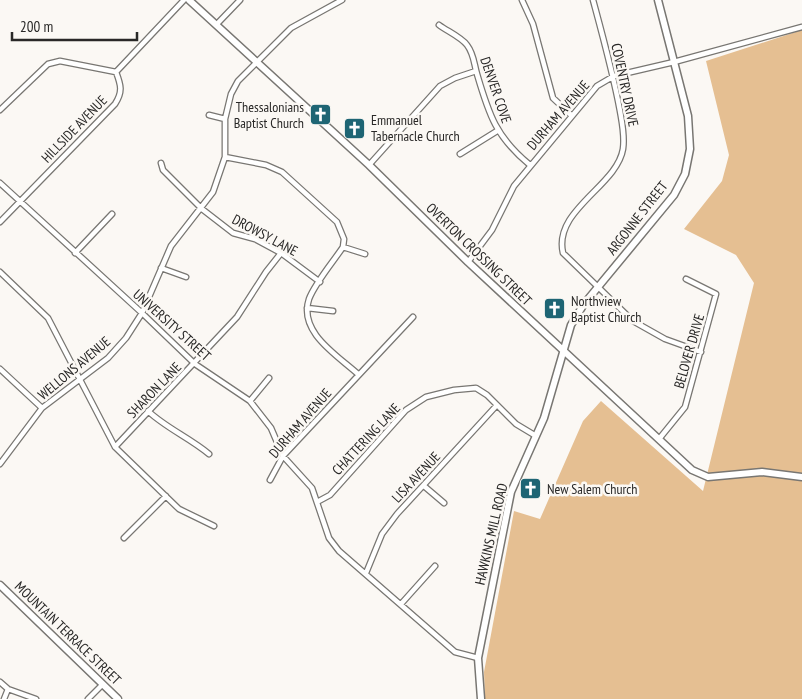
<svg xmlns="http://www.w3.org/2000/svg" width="802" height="699" viewBox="0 0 802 699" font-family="'PT Sans Narrow',sans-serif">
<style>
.forest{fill:#e5bf92}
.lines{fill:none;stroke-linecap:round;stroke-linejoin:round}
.street-casing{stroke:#787672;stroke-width:7}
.secondary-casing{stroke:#787672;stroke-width:9}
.street{stroke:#fff;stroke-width:4.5}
.secondary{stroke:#fff;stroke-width:6}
.labels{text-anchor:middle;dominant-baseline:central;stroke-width:5;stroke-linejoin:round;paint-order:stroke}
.street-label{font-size:14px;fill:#292827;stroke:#fbf8f4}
.poi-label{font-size:14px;fill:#292827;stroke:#fbf8f4;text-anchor:start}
</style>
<rect width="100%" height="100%" fill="#fbf8f4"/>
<!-- forest -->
<path class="forest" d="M802,30V699H485L484,672L514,511L540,519L583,421L601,401L703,491L754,283L736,255L684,229L722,181L729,155L706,61Z"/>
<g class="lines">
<defs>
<path id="street" d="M522,0L533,24L553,98L571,115
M593,0C603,37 613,73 620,111C622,123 625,136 623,149C617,186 553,210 563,253L633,321L665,339L701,352
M216,25L240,0
M439,25C447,31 461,37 467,45C474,54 474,64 477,74C489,115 496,137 530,165
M0,110L48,64L60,61L116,72
M209,115L225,119
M460,154L497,131
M225,157L266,165L282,172L337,222L344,239L343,247C333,262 315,283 309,299C298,332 337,355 358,374
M161,163L163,170L202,209L233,233L255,239L281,253L320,282
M369,165L440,86L455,78L476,71
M0,183L142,313L195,364L250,401L271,428L283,456L312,488L329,538L339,551L455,652L478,658
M0,222L115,104C123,92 121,85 116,72L184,0
M343,247L365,254
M75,253L112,214
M468,262L492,230L514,186L597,86L614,76L674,62L802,27
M161,268L186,277
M0,272L48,318L115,447L179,509L214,526
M307,308L333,311
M0,369L42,408
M250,401L269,378
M148,411C166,428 190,438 209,454
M659,439L685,407L716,294L686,279
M115,447L237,317L266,272L281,253
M0,464L42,408L108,358L126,338L142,313L171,246L213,192L225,157V119L231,94L238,81L291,28L342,0
M270,480L283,456L413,317
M424,486L444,503
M317,502L330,495L406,410L426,397L454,390L476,388L487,395L516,424L536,436
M124,538L166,496
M366,573L382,534L397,514L497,405
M401,604L435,566
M0,682L8,689L36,699
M4,699L8,689
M88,699L103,684"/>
<path id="secondary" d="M189,0L369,165L468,262L692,470L708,477L762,472L802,477
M0,585L118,699
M481,699L478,658L511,492L544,418L571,325L584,304L674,195L685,174L690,149L688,116L658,0"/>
</defs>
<!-- street casing -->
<use href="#street" class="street-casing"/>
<!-- secondary casing -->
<use href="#secondary" class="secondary-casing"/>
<!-- street -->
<use href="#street" class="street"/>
<!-- secondary -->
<use href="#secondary" class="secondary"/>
</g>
<!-- icons -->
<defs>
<symbol id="church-square" viewBox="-11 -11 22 22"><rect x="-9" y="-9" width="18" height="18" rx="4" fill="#1e6574" stroke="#fbf8f4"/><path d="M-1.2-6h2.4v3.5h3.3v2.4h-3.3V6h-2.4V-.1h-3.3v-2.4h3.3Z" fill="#fff"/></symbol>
</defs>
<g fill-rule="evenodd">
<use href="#church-square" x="308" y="102" width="25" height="25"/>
<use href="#church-square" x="342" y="116" width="25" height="25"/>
<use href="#church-square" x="542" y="296" width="25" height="25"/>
<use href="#church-square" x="518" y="476" width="25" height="25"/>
</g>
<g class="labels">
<!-- street labels -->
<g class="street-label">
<text transform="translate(625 85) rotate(78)">COVENTRY DRIVE</text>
<text transform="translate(496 90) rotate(71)">DENVER COVE</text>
<text transform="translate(558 115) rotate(-49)">DURHAM AVENUE</text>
<text transform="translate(74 129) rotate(-46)">HILLSIDE AVENUE</text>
<text transform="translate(637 218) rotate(-52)">ARGONNE STREET</text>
<text transform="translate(265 235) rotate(28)">DROWSY LANE</text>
<text transform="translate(479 254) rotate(44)">OVERTON CROSSING STREET</text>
<text transform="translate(172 325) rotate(42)">UNIVERSITY STREET</text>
<text transform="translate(689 351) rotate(-74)">BELOVER DRIVE</text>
<text transform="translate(74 368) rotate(-40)">WELLONS AVENUE</text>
<text transform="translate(154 390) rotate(-46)">SHARON LANE</text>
<text transform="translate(300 423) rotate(-49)">DURHAM AVENUE</text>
<text transform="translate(366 439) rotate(-47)">CHATTERING LANE</text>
<text transform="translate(416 477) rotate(-47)">LISA AVENUE</text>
<text transform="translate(491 534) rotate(-77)">HAWKINS MILL ROAD</text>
<text transform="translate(68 633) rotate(44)">MOUNTAIN TERRACE STREET</text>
</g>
<!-- poi labels -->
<g class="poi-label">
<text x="304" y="107" text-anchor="end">Thessalonians<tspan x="304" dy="16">Baptist Church</tspan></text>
<text x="371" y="120">Emmanuel<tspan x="371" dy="16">Tabernacle Church</tspan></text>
<text x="571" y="301">Northview<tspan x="571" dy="16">Baptist Church</tspan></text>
<text x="547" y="489">New Salem Church</text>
</g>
</g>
<!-- scale -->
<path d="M12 32v8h125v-8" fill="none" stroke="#292827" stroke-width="2.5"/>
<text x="20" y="32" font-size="15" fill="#292827" stroke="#fbf8f4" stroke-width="4" paint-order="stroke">200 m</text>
</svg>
